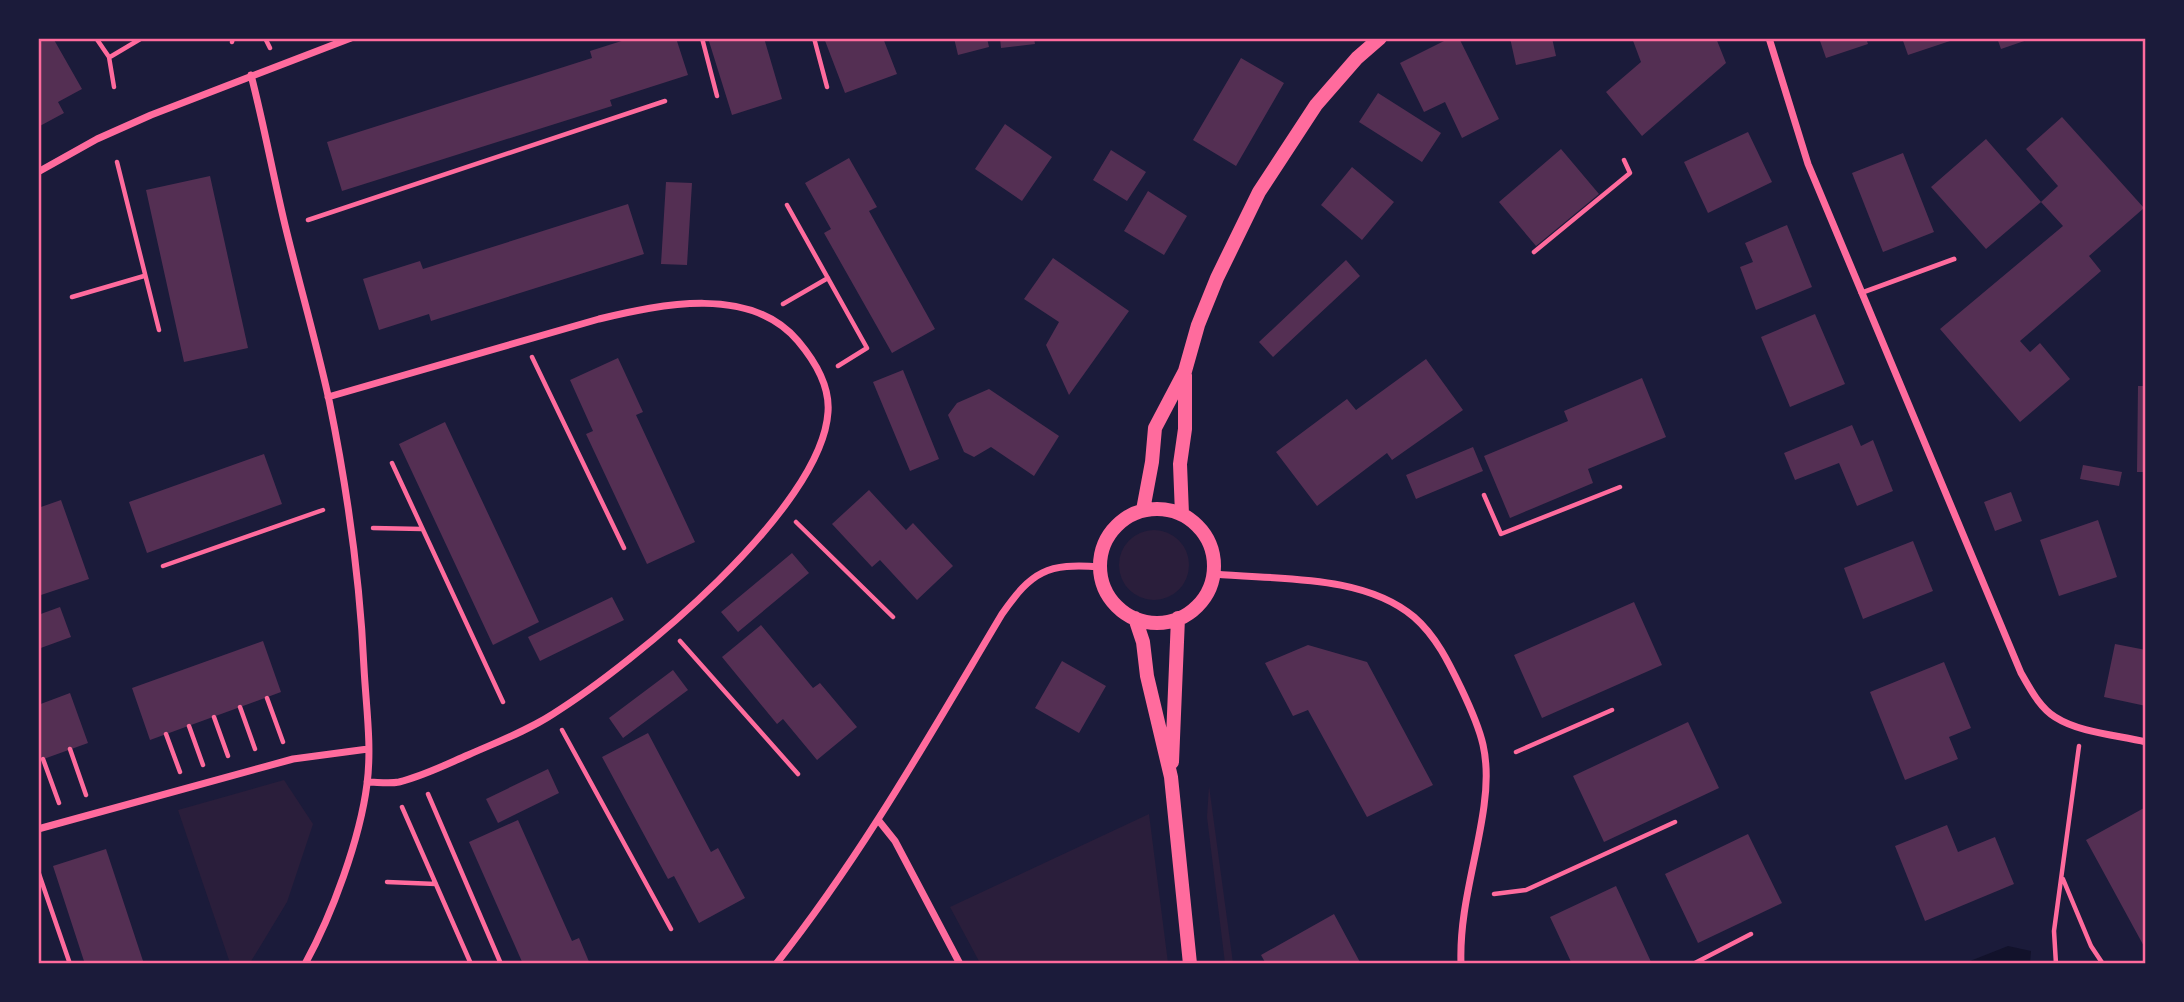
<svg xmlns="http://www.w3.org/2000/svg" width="2184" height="1002" viewBox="0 0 2184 1002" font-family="'Roboto Condensed',sans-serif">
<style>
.green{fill:#2a1e3b}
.water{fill:#12122b}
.building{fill:#542f53}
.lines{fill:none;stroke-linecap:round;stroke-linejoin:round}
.path{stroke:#ff6b9d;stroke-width:4.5}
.service{stroke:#ff6b9d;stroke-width:5}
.minor{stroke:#ff6b9d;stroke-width:7}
.secondary{stroke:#ff6b9d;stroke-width:14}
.neatline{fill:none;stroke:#ff6b9d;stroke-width:2.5}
</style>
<rect width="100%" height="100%" fill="#1b1b3a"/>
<!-- green -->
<path class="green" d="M1119 565a35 35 0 1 1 70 0a35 35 0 1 1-70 0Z
M284,780L313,824L287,902L250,963H230L178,810Z
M1209,786L1233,963H1225L1207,817Z
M1149,814L1168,963H980L950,907Z"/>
<!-- water -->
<path class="water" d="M2008,946L2031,951L2030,963H1965Z"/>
<!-- building -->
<path class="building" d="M38,38H53L82,89L58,102L64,113L38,127Z
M631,38H676L688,75L610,100L612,106L342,191L327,142L592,58L590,51Z
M708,38H764L782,99L732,115Z
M824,38H883L897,74L845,93Z
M954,38H987L989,47L958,55Z
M1000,38H1034L1035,44L1001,48Z
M1450,38H1459L1499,119L1462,138L1445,102L1424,112L1400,63Z
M1510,38H1552L1556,56L1516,65Z
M1632,38H1716L1726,63L1642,136L1606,92L1641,62Z
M1819,38H1866L1868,44L1826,58Z
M1902,38H1956V39L1908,55Z
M1997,38H2030V39L2001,49Z
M1241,58L1284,83L1236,166L1193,140Z
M1378,93L1441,133L1422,162L1359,122Z
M2062,117L2144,208L2089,256L2101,271L2020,341L2030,352L2040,343L2070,379L2020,422L1940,329L2063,226L2041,202L2058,186L2026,149Z
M1005,124L1052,157L1022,201L975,169Z
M1748,132L1772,182L1708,213L1684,162Z
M1986,139L2041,202L1986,249L1931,187Z
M1561,149L1599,194L1536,246L1499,202Z
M1111,150L1146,172L1127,201L1093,180Z
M1903,153L1934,232L1883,252L1852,173Z
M849,158L877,207L869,211L935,329L892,353L824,233L831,229L805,183Z
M1352,167L1394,202L1362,240L1321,205Z
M210,176L248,348L184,362L146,190Z
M666,182L692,183L687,265L661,264Z
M1148,191L1187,216L1164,255L1124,231Z
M628,204L644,254L431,321L429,314L379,330L363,279L420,261L423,269Z
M1787,225L1812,287L1756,310L1740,267L1753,262L1745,243Z
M1053,258L1129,311L1069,395L1046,345L1059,322L1024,299Z
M1346,260L1360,276L1273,357L1259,342Z
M1815,314L1845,384L1790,407L1761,337Z
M618,358L643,412L636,415L695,542L647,564L586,434L593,431L570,380Z
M1426,359L1463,410L1392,460L1387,453L1317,506L1276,452L1347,399L1356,410Z
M903,370L939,459L910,471L873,382Z
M1642,378L1666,437L1588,469L1593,483L1510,518L1484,456L1568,421L1564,411Z
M2138,386H2146V472H2137Z
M989,389L1059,436L1034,476L991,447L974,457L964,452L948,415L957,403Z
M445,422L539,622L493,645L399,444Z
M1852,425L1861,446L1873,440L1893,491L1857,506L1839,463L1795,480L1784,453Z
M1473,447L1483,471L1416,499L1406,475Z
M264,454L282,504L147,553L129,502Z
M2083,465L2122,472L2119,486L2080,479Z
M869,490L906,530L913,523L953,566L917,600L880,560L872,567L832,524Z
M2011,492L2022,521L1995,531L1984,502Z
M61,500L89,579L38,596V508Z
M2098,520L2117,577L2059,596L2040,540Z
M1913,541L1933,591L1863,619L1844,568Z
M792,553L809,573L738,632L721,612Z
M612,597L624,620L540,661L528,637Z
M1634,602L1662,665L1542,718L1514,655Z
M60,607L71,637L38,649V615Z
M761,625L813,688L820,683L857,727L817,760L783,719L777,724L722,657Z
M263,641L281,692L150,740L132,688Z
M2115,644L2146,650V706L2104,697Z
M1308,645L1367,662L1433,785L1367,817L1308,710L1293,716L1265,663Z
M1062,661L1106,686L1079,733L1035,708Z
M1944,662L1971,728L1949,737L1958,759L1905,780L1870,692Z
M673,670L688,690L623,738L609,718Z
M70,693L88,743L38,761V705Z
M1688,722L1719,788L1604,842L1573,776Z
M648,733L711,852L718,848L745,898L699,923L674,876L668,879L602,757Z
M548,769L559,793L498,823L486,799Z
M2144,808L2146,810V950L2086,840Z
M518,820L572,941L579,938L590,964H523L469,842Z
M1947,825L1958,852L1995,837L2014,884L1925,921L1895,846Z
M1748,834L1782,903L1698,943L1665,874Z
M106,849L144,964H85L82,955L53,866Z
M1616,886L1652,964H1572L1550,917Z
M1334,914L1361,964H1266L1261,955Z"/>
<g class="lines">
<!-- path -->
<path class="path" d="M96,38L109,57L114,87
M265,38L270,48
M702,38L717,96
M814,38L827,87
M232,42L233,38
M110,57L142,38
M117,162L159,330
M787,205L867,348L838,366
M308,220L665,101
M1534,252L1630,173L1624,160
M72,297L144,276
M783,304L828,278
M532,357L624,548
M392,463L503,702
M1484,495L1501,534L1620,487
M796,522L893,617
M373,528L422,529
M163,566L323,510
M680,641L798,774
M267,698L283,742
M240,707L255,749
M214,717L228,756
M189,726L203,765
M562,730L671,929
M166,734L180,772
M70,749L86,795
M1516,752L1612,710
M43,759L59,803
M428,794L501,964
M402,807L471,964
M38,871L70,964
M2063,879L2091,946L2103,964
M387,882L436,884
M1494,894L1526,890L1675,822
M1693,964L1751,934
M2056,964L2054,931L2079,746"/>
<!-- service -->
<path class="service" d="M1861,293L1954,259"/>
<!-- minor -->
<path class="minor" d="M1769,38L1808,164L2021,673C2030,688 2039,707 2055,717C2080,733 2117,735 2146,742
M251,75C264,125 273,175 285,225C299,283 316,341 329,400C347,488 360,578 364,668C366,706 372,746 367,784C360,839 332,915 305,964
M38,172L97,139L151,115L351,38
M328,397L599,319C661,304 751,285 798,341C814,360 830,386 828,412C822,509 633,664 553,714C527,731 497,742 468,755C445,765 423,776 399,782C389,784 377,782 367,782
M1215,574C1279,580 1363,574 1414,617C1436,636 1449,663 1461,688C1482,732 1491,756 1484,806C1477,859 1459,910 1461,964
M879,821L895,841L960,964
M38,829L293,759L368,749
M776,964C863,854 931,733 1002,614C1032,571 1047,563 1100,567"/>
<!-- secondary -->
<path class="secondary" d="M1100 566a57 57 0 1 1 114 0a57 57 0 1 1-114 0Z
M1143,510L1152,462L1155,428L1185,371L1198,325L1217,278L1259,192L1316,105L1357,58L1380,38
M1182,514L1180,464L1185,429V375
M1135,618L1143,642L1147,676L1171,777L1190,964
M1172,762L1178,618"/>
</g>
<!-- border -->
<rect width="2184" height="1002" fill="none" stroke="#1b1b3a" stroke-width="80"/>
<rect x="40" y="40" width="2104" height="922" class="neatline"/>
</svg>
